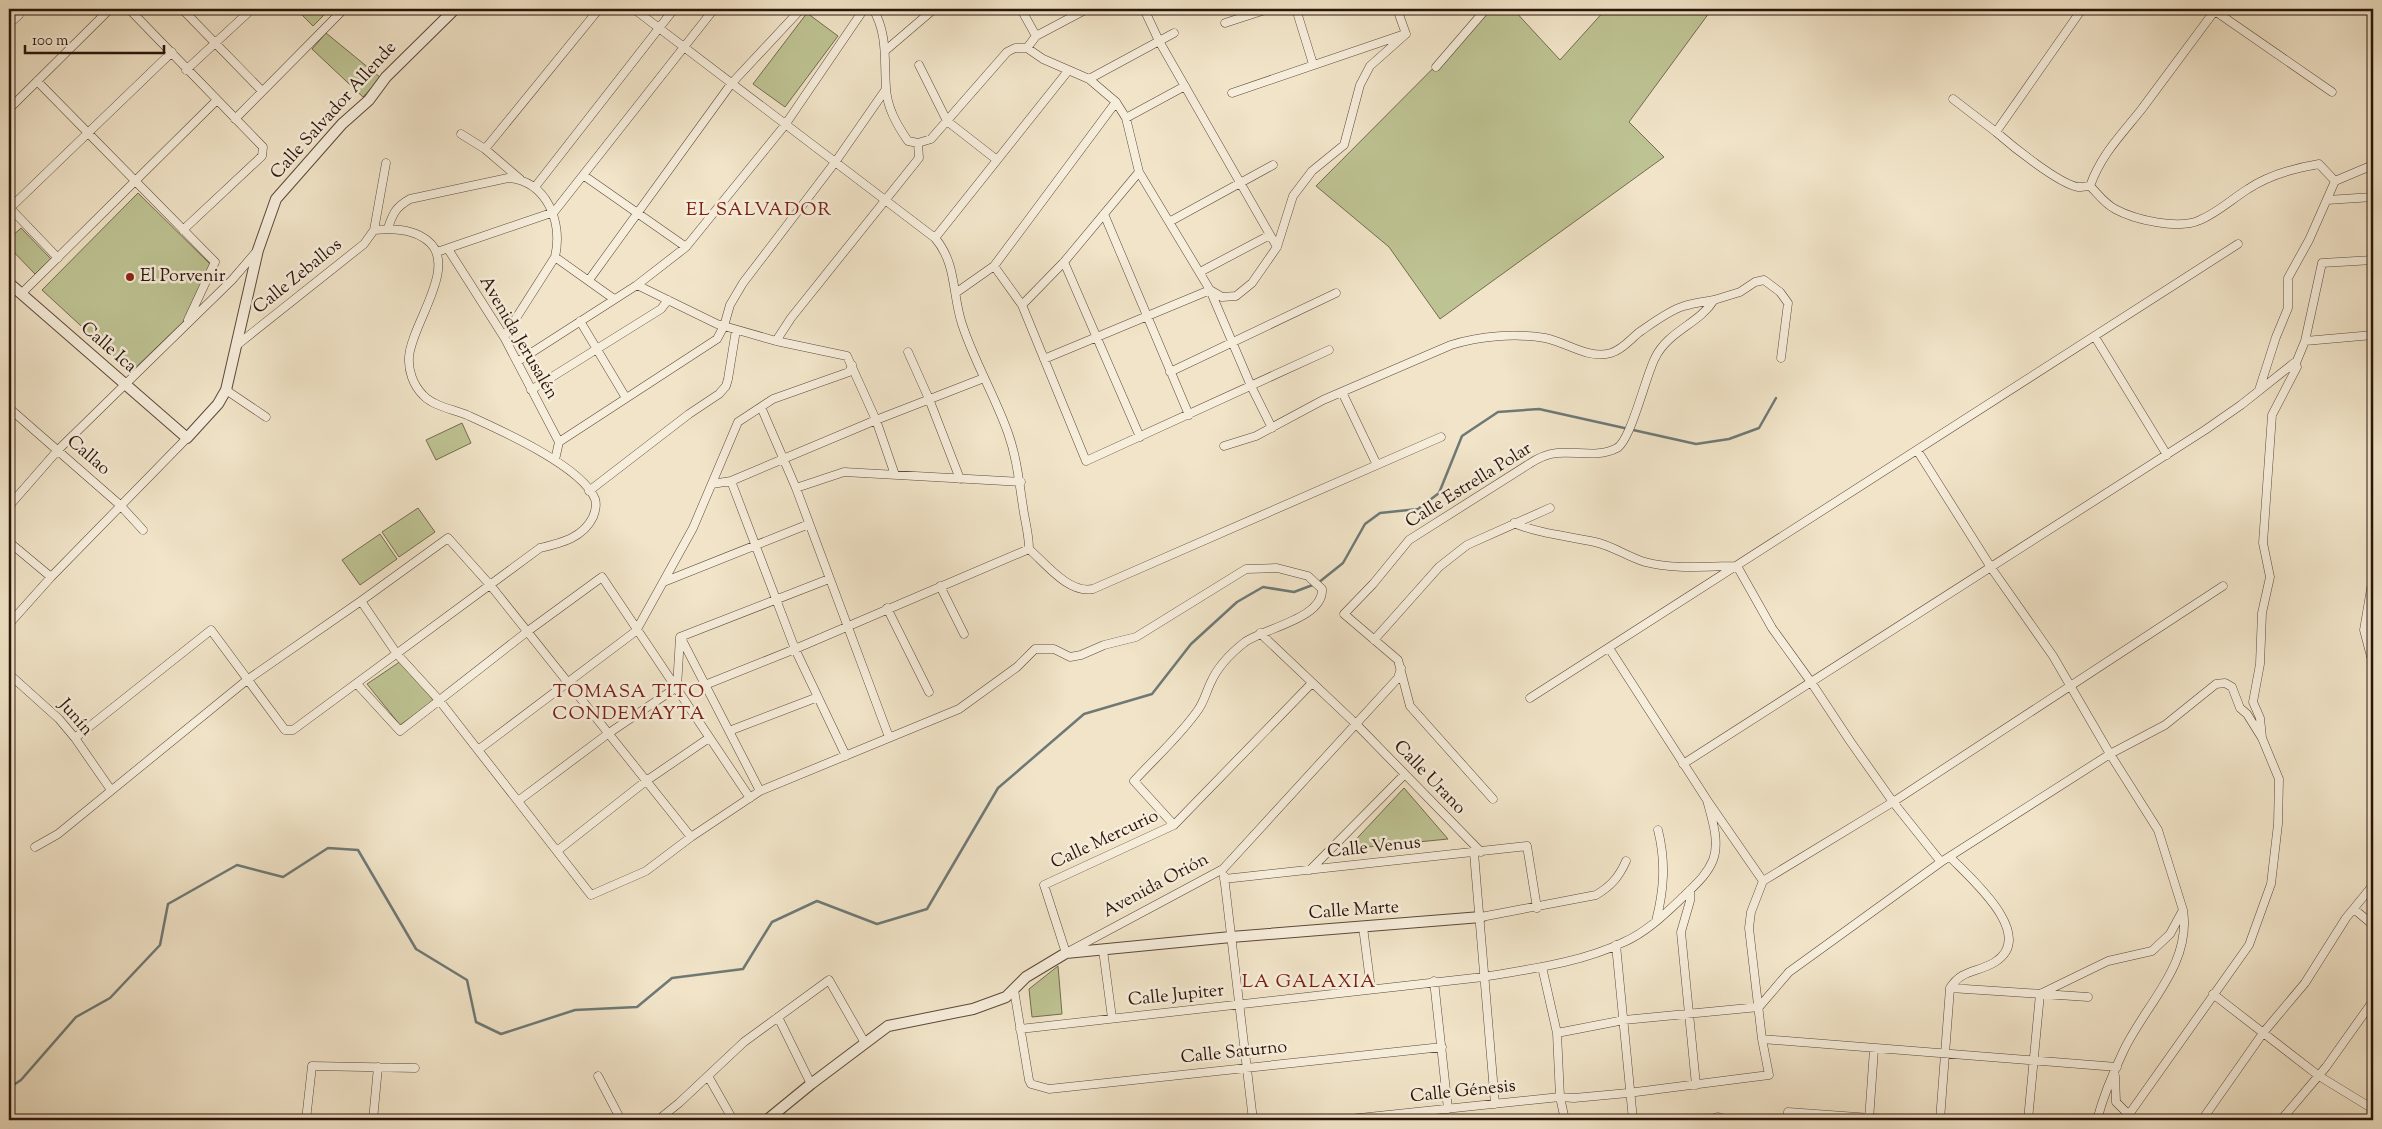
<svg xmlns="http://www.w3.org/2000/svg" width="2382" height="1129" viewBox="0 0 2382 1129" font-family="'Sorts Mill Goudy',serif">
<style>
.green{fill:#bec393;stroke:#746c4f}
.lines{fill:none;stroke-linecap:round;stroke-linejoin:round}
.stream{stroke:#6e7976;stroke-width:2.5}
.minor-casing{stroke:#5c483a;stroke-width:9}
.tertiary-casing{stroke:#5c483a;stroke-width:12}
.minor{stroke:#f6eddb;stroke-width:8}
.tertiary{stroke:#f6eddb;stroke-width:10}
.poi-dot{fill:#8f2418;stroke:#f6eddb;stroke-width:2}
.labels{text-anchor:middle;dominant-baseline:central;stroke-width:5;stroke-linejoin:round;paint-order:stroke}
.street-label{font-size:18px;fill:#2a140b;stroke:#f6eddb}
.poi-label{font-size:18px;fill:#2a140b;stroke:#f6eddb;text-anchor:start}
.neighbourhood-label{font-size:19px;letter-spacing:1px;fill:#7a1f14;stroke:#f6eddb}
</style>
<rect width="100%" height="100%" fill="#f1e4c8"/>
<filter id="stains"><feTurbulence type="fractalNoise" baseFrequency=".004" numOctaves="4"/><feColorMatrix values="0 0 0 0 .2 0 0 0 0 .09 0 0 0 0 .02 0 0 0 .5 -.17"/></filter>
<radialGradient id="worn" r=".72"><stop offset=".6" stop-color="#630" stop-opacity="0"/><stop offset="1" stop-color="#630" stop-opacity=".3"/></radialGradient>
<!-- green -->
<path class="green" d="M296,9H330L313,26Z
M1492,9H1513L1560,60L1606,9H1712L1629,122L1664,157L1440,319L1389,247L1316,186Z
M807,13L838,36L785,107L753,84Z
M326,33L381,78L363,97L312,49Z
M138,193L210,264L183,322L131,372L42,290Z
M21,228L51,259L35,274L9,247V239Z
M462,423L471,443L436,460L426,440Z
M418,508L435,532L399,557L382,532Z
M380,534L397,559L360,585L342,560Z
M401,661L434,701L400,725L367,684Z
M1404,788L1448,839L1347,849Z
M1058,966L1062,1014L1032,1017L1029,989Z"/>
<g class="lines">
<!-- stream -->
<path class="stream" d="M9,1088L21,1080L76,1017L110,998L160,945L168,904L237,865L283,877L328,848L358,850L416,949L467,980L476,1022L501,1034L575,1010L637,1007L672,978L743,969L772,922L817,901L877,924L927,909L998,788L1084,714L1152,694L1191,644L1237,602L1263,587L1294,592L1318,583L1343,563L1365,524L1380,513L1418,509L1439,493L1462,436L1498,412L1539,409L1696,444L1729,439L1759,428L1776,398"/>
<defs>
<path id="minor" d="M129,9L263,147L262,156L183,230
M182,9L262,91
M634,9L935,238C957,264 952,294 962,324C974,361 995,396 1008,433C1017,458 1019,482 1023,507C1025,522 1029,534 1029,549C1046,564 1069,594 1093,589L1441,437
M873,9C888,34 884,61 886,88C887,108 897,125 908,141L918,143L931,139L1007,52L1015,48H1027L1043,59L1089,79L1116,102L1126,118L1139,172L1210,290L1222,297L1236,296L1252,283L1277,247L1293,196L1312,171L1344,145L1360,85L1370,66L1406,34
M1021,9L1036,36
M1144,9L1159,41L1277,247
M1296,9L1313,64
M1397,9L1406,34
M2212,9L2332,92
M1225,23L1268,9
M9,24L19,15
M1027,48L1036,36L1087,9
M886,50L934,9
M919,65L947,121L997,160
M1436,67L1486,9
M186,70L252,9
M1089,79L1174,33
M37,81L215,262L188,320
M1232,93L1402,35
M1953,99L1996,132L2082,9
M9,109L110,9
M1126,118L1185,86
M235,119L344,9
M1996,132C2012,146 2059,184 2078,187C2082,187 2087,186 2090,186
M461,134L485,149L520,179
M485,149L599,9
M583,175L686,247
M2335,181L2373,165
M2090,186C2098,194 2105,204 2115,209C2135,220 2179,230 2200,220C2217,213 2232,199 2248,189C2269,175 2295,168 2319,164L2335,181L2309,240L2288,278V308L2276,337L2259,390
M2090,186C2101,155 2121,135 2141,110C2166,76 2191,43 2216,9
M535,187L674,9
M2327,200L2373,197
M9,207L58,258
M10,208L172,52
M1104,214L1189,415
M1169,222L1273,165
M388,228C393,213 396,207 410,199L508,178C547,181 563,222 555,257L504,337
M935,238L1068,71
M448,249L504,337L559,442
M437,252L554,212L714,9
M555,257L614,299
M1064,262L1140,437
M994,266L1022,305L1086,461L1329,350
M1200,272L1270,235
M589,280L731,84L801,9
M637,285L717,324L776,341L847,356L876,420L895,475
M957,292L994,266L1116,102
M21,294L217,100
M1022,305L1064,262L1139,172
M580,321L626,398
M2095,337L2167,455
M776,341L791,318L919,158L918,143
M2305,341L2322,263L2373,260
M237,345L364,244L374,230L386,163
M908,352L929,399L960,479
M1044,359L1210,290L1251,386L1272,428
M517,362L637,285L686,247L785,125L864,9
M2296,363L2305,341L2373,335
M1170,372L1336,293
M226,390L266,417
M531,390L661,309L668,300
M1342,392L1377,465
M761,407L796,488L889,737
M9,408L120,505L143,530
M1224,446L1256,436L1323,400L1451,345C1480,336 1515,333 1545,338C1566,342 1589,360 1611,353C1624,349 1631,338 1641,331C1654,322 1670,310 1684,306C1694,303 1704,302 1714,300
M1917,450L1992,569L2053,656L2110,754L2158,830L2183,910L2170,934L2152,951L2108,961L2040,994L2028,1120
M555,460L559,442L717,339L724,326L730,305L743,283L836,161L886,89
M731,481L795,649L846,756
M712,484L731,481L876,420L984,378
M796,488L844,472L1021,482
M589,491L689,414L719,394L726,386L728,379L736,330
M9,506L58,450L232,280L256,252
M1514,523C1540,534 1568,536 1595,542C1613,546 1628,557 1645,562C1674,570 1707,566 1737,566L1772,628L1811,682L1850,741L1893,802L1941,862
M9,542L51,577
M2373,577L2364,630L2373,664
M666,581L809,524
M940,586L964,634
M361,601L397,654L439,700L591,895L646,871L691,837L760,791L959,709L1017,667L1035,649H1054L1070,657L1081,655L1104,645L1136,637L1246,569L1277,568L1308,576L1322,589C1324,618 1265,628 1245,642C1231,653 1218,666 1211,682C1206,692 1204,702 1198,710C1180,736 1155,758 1134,781L1174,825
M887,608L929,692
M9,624L51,577L187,438
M1260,633L1356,724L1481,852
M681,638L760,791
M1374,640L1439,567L1467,545L1550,508
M1609,648L1707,800L1763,881
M9,674L59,719L75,738L111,790
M1312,683L1174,825L1044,885L1066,953L1223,869L1398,678L1401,668
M357,684L400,731L528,631L602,577L750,798
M705,685L795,649L1029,549
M1530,698L2238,244
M729,731L818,697
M75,738L211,630L285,730H293L540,548C561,543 583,538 593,517C595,512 597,505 595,499C582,466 498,429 467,415C452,409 433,406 423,395C413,385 408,370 409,357C411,325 459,266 428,241C414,229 392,228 374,230
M478,750L636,631L693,528L738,422L773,399L849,372L852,365
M1683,764L2205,430L2241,405L2294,363L2297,367L2272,415L2263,543L2270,577L2262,613L2260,664L2253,702L2260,718L2262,738
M1493,799L1410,706L1398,660L1344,614L1373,584L1409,540L1529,464C1538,458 1547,454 1557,453C1577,451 1598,458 1617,448C1631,440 1646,375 1655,358C1668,331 1699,324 1714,300L1740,292L1755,282L1764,280L1780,292L1788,303L1781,358
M518,801L609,733L677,687L680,637L829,579
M35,847L58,834L247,680L361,601L448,538L491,586L691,837
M557,851L646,781L709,738
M1474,853L1495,1104
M1310,870L1405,774
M1224,876L1253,1120
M1224,879L1527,846L1537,908
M1690,890V901L1681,932L1696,1085
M2354,909L2373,925
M1481,917L1596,895C1611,886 1619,877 1626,861
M1656,921C1664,890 1666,862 1658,830
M1363,927L1371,989
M1616,945L1633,1120
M1103,950L1112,1018
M1542,967L1557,1033L1560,1097L1565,1120
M1434,981L1448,1109
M1950,988L2088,997
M1014,990L1029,1080L1031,1084L1049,1089L1442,1047
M2213,994L2319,1076L2373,1109
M778,1017L811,1084
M1020,1029L1483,977C1530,969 1580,963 1624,942C1647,932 1666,913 1684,896C1695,885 1707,875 1713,860C1720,842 1712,819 1707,800
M1557,1033L1624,1020L1759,1007L1789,972L1941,862L2110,754L2165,725L2216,684L2225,683L2232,687L2240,708L2247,714L2262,738L2279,779L2278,824L2271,884L2249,945L2125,1120
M1762,1039L2117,1067
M598,1076L621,1120
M708,1076L733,1120
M2115,1076L2116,1102L2134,1120
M306,1120L312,1066L415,1068
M373,1120L378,1067
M658,1120L679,1103L744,1042L829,980L865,1043
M1340,1120L1560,1097L1574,1098L1628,1093L1769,1075L1762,1039L1749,928L1751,912L1763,881L1893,802L2223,586
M1708,1120L1718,1117L1728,1120
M1788,1120V1112L1899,1120
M1869,1120L1874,1049
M1940,1120L1950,988C1962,969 1977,973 1995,962C2038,935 1969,877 1950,857
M2097,1120C2103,1097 2113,1073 2123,1052C2144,1006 2192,965 2183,910
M2202,1120L2263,1033L2305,983L2346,918L2373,885
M2281,1120L2326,1067L2373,1001"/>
<path id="tertiary" d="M9,283L187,438L218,404L226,390L258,250L276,199L342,124L369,100L386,77L455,9
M767,1120L811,1084L888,1026L973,1009L1006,997L1026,977L1066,953L1231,937L1481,917"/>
</defs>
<!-- minor casing -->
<use href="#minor" class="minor-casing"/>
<!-- tertiary casing -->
<use href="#tertiary" class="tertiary-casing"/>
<!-- minor -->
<use href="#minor" class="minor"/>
<!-- tertiary -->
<use href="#tertiary" class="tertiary"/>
</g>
<!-- markers -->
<circle class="poi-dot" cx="130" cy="277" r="5"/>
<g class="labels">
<!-- street labels -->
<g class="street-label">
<text transform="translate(334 111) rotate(-48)">Calle Salvador Allende</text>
<text transform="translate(298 277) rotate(-39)">Calle Zeballos</text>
<text transform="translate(518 338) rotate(60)">Avenida Jerusalén</text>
<text transform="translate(108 348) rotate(41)">Calle Ica</text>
<text transform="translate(88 456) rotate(41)">Callao</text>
<text transform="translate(1469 486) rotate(-32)">Calle Estrella Polar</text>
<text transform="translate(75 718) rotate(49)">Junín</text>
<text transform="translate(1429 778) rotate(46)">Calle Urano</text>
<text transform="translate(1105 840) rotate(-25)">Calle Mercurio</text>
<text transform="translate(1374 848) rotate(-6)">Calle Venus</text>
<text transform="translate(1156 886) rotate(-28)">Avenida Orión</text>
<text transform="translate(1354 911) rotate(-4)">Calle Marte</text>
<text transform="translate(1176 996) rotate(-6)">Calle Jupiter</text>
<text transform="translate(1234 1053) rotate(-6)">Calle Saturno</text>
<text transform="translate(1463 1092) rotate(-6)">Calle Génesis</text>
</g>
<!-- poi labels -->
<g class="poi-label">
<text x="140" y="277">El Porvenir</text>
</g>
<!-- neighbourhood labels -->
<g class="neighbourhood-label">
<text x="759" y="210">EL SALVADOR</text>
<text x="629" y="692">TOMASA TITO<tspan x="629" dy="22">CONDEMAYTA</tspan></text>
<text x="1309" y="982">LA GALAXIA</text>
</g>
</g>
<!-- margin -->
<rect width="2382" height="1129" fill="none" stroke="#f1e4c8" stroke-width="30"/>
<rect x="10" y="10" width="2362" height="1109" fill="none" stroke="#2a140b" stroke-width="2.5"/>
<rect x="15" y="15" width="2352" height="1099" fill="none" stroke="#2a140b"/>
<!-- scale -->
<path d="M25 45v8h139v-8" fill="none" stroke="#2a140b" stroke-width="2.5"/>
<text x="32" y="45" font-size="15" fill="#2a140b" stroke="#f6eddb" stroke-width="4" paint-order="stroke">100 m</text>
<rect width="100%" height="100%" filter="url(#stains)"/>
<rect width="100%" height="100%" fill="url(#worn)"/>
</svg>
